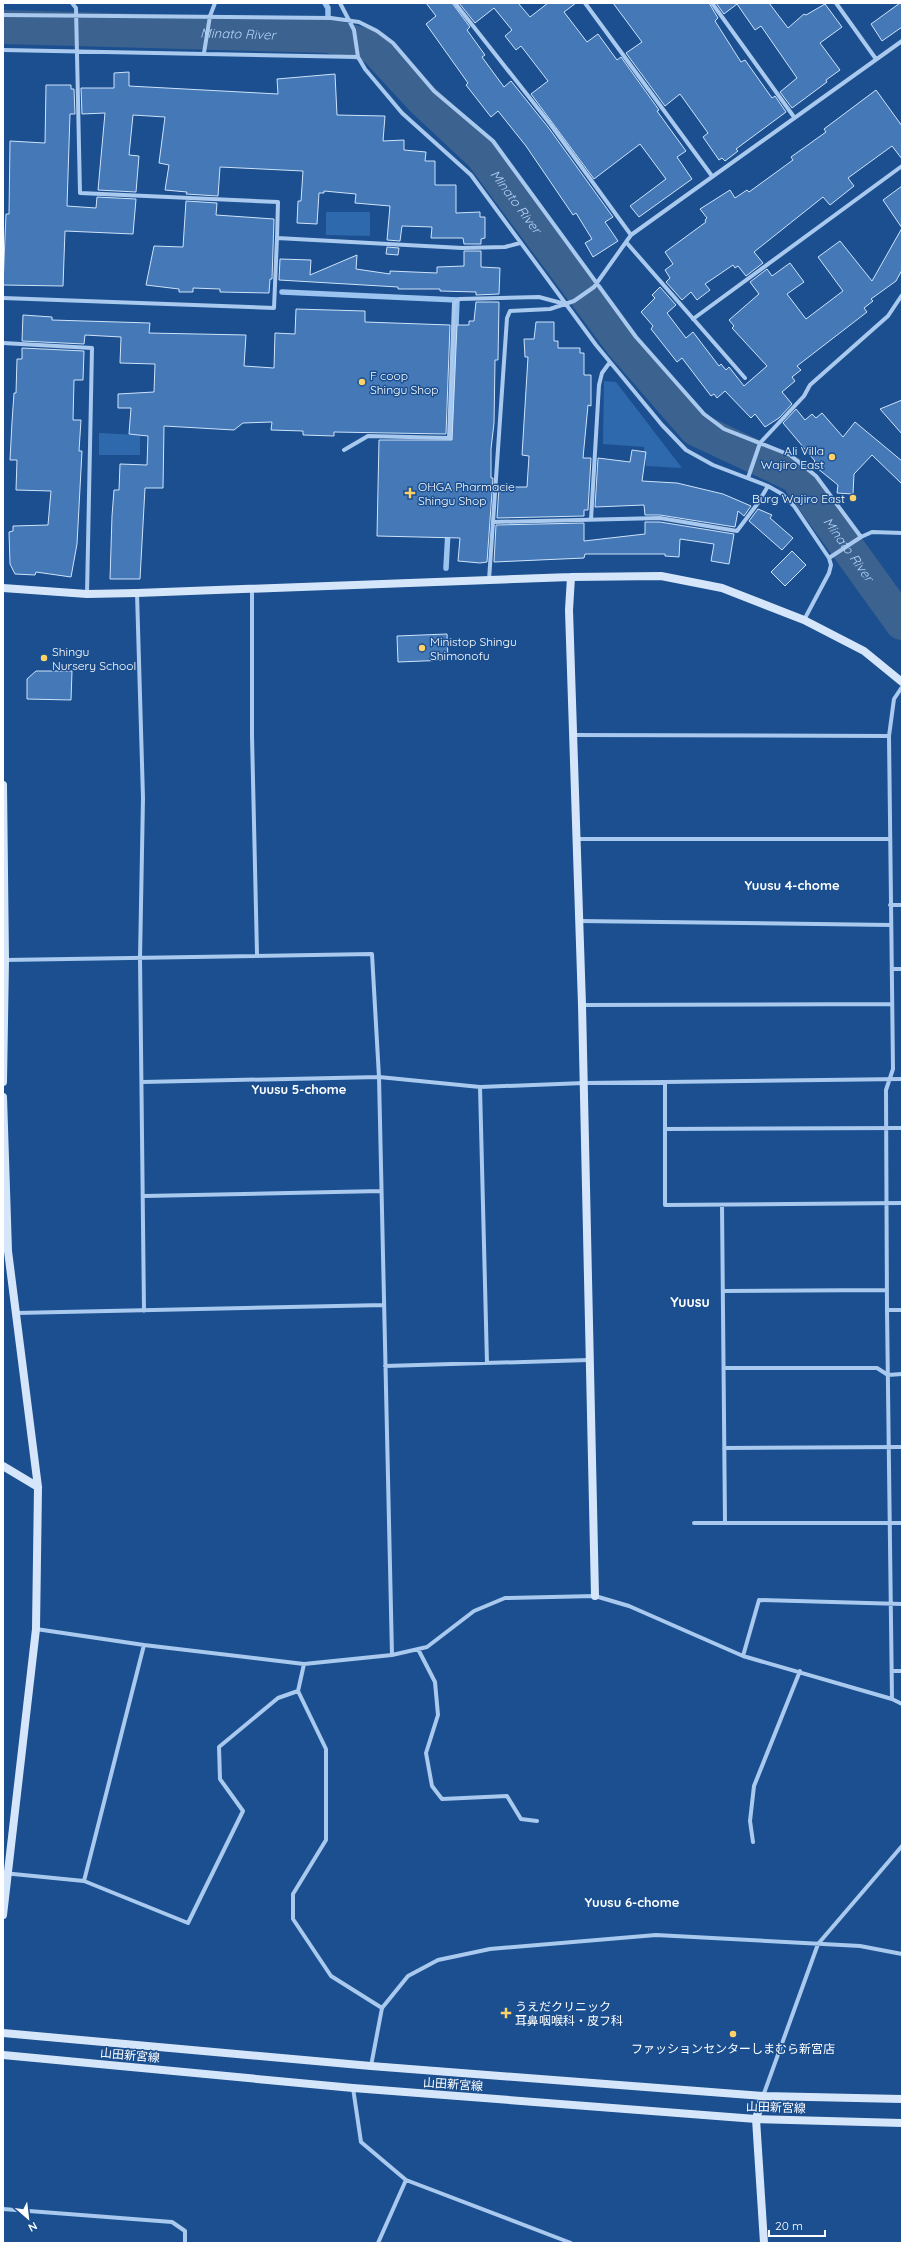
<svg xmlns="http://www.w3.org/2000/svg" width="905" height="2246" viewBox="0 0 905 2246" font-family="Quicksand,'Noto Sans JP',sans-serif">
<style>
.green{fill:#2e69ad}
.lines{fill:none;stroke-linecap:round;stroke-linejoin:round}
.stream{stroke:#9cc4f0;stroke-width:5.5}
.river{stroke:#3c6290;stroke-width:34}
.building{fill:#4478b7;stroke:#cfe3fa}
.street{stroke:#a9c9ee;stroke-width:4}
.secondary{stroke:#d6e6fa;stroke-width:8}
.poi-dot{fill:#ffd166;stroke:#1b4f8f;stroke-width:1.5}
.labels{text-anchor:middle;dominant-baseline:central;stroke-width:3;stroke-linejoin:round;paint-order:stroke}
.poi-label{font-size:12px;fill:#fff;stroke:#1b4f8f;text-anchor:start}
.street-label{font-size:12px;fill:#fff;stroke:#1b4f8f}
.water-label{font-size:13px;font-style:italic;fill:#b5d3f5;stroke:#1b4f8f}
.neighbourhood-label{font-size:13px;font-weight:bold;fill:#fff;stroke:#1b4f8f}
.quarter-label{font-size:14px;font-weight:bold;fill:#fff;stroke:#1b4f8f}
</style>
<rect width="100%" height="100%" fill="#1b4f8f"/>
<!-- green -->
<path class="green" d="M326,212H370V236L326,235Z
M604,381L616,382L682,468L646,466L644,447L603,444Z
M99,433L140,435V455H99Z"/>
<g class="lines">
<!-- stream -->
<path class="stream" d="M325,3L328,8V36
M282,292L457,300L451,447
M446,568L448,531"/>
<!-- river -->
<path class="river" id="s1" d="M3,27L328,36L374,47L422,99L481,154L621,343L696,429L796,476L902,623"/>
</g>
<!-- building -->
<path class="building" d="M426,3H452L470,27L467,30L485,55L482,57L504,87L511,81L548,127L613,217L605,222L618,241L593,257L585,243L592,239L576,213L573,215L526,146L498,111L491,117L466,85L468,83L426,24L436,16Z
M459,3H518L530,17L548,3H576L564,12L587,42L598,34L617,60L621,57L659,110L657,111L686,151L677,157L692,179L639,217L630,206L666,179L640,144L594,179L531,94L548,81L521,46L516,50L505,36L512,30L494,8L475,23Z
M613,3H709L718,18L715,21L741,62L745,60L772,98L775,96L786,112L736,149L738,151L725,161L722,158L719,160L703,137L708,133L680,94L665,106L626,53L642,42Z
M716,3H769L788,28L804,14L806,15L825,4L842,27L820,43L840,70L826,80L827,82L792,108L780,92L797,78L761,26L755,30L737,4L724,14Z
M900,3H902V27L882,41L871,24Z
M129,72V86L278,94L277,79L335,74L337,115L385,116L383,141L404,140V150L426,152L425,161H435V185H456V213L480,212V217H485V238L481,239V244H464L463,238H431L432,227L402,226L400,241L387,240L390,206L355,203L356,194L324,191V193H319L317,224L297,223L298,201H301L303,171L220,167L218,196L186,194L187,192L165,190L169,165L159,163L165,117L133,115L129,155L139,156L136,192L98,190L105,113L82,114L81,88H114V73Z
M46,85H71V89H74L75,114H70L67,206L96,208L97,197L136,199L133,234L65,231L63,286L3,285L6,214H9L10,141L45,143Z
M876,90L902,126V159L892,146L848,178L854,186L830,205L823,197L754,252L763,263L746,276L738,266L735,268L733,265L705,284L710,290L697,300L691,292L682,300L666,282L670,278L665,270L673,264L665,252L706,222L705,220L707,218L700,209L730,190L735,198L747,190L749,192L793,160L791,157L826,132L824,129Z
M902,186V270L896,281L871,299L873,301L864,308L867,312L797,366L801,370L792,377L795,381L782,392L792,404L779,418L765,427L755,414L751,418L725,391L717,398L714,394L711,396L682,358L677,362L651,329L653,326L641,312L655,298L652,295L660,287L676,305L667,313L686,338L693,332L719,366L721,364L726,370L729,367L744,386L767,366L732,328L734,326L729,320L759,294L750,282L767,269L772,276L790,263L804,282L787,294L806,319L843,291L818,257L840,241L872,281L902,228L883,200Z
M186,201L217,203L216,215L274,219L272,279H270L269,293L220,292V289L193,288V292H179V289L146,285L154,246L183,247Z
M387,247L399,248L398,255L386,254Z
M464,251H481V267L500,268L499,294L476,295V292L440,291V289H398V287L279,280L280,259L311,260L310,275L357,255L356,269L390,274V271L437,273V267L464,266Z
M476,302H499L498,360H495L494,423L491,449V478H493L487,562L480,563L458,561L460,538L377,536L379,440H452L457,325H469V321H474Z
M296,309L365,311V322L450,325L446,434L334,432V436L303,435V431L271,430L272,422L243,423L234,430L164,426L163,488H145L140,579H110L112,516L114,490H119L120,464L147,465L148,436L129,434L131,408H118V394L154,392L155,364L120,363L121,337L85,335L84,344L22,341L23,315L52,317V320L150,323L149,333L246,335L244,366L274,368L275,333L295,334Z
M536,322H554V341H558V348H580V353H584V375H591V406L588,405L583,458H591L588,510H584V516L497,518L499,487H527L529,456L522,455L528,357H525L524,339H534Z
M22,348L84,351L83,380H74L73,420H81L79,451H82L77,544L71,577L36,572L35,575L15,574L10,564L9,532L13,531V526L48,525L51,491L16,490L17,460H10L12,422L14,393H16L17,359H22Z
M902,400V434L880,409Z
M796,409L805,420L812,414L816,418L822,413L843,437L855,422L902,461V484L872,455L854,474L853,494L837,493L838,485L812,464L815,461L783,423Z
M632,450L646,452L642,481L677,483L723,494L751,506L744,516L738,511L735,527L660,515H645L644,505L595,507L598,458L630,462Z
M758,509L772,515L770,518L793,538L782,550L749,521Z
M645,522H660L734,534L729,564L711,561L714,544L680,539L679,557L665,556V554H585L584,558L494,562L496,525L584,523V541L645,534Z
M792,551L806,565L785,586L771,572Z
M447,634L448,660L398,662L397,636Z
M36,671H72L71,700L27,699V679Z"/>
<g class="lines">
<!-- street -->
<path class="street" d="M72,3L76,8L80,193L278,202L277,238
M340,3L354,30L358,57L365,69L402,113L471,175L596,345L662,425L686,450L713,465L768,486L782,494L794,506L829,558L831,565L829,573L804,620
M455,3L551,125L631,235
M585,3L712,176
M712,3L794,117
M836,3L876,59
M3,15L331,18L359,22L377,31L393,43L434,91L493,141L636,337L704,414L724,429L790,455L816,476L861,537
M3,50L358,57
M204,53L210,16L215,3
M626,242L745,378
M3,298L274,308L277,238L462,248L505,247L520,243
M693,319L902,166
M3,343L92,348L87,594
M344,450L368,436L449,438L454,303L459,299L539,297L565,304
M748,478L760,443L804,396L810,385L888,316L902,295
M591,520L599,385L602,373L610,362
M493,522L660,518L737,531L758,503L768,486
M829,558L861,537L872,532L902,533
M489,580L507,318L510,311L550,309L574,301L594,287L631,235L902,41
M252,589V736L257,954
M137,593L143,798L140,958L144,1311
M573,735L889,736
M576,839H889
M890,905H902
M579,921L891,925
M5,960L372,954L379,1077L392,1655
M892,969H902
M582,1005L892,1004
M142,1082L379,1077L480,1087L584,1083L902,1079
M665,1083V1205L902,1203
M480,1087L487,1363
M665,1129L902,1128
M144,1196L381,1191
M722,1205L725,1522
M723,1291L887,1290
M887,1310H902
M16,1313L384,1305
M385,1366L589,1360
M724,1368H877L888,1375L902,1374
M724,1448L902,1447
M694,1523H902
M36,1629L144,1645L304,1664L392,1655L427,1647L474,1611L505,1598L595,1596L629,1606L743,1656L892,1699L902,1704
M418,1649L435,1682L438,1715L426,1753L432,1786L442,1799L507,1796L521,1819L537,1821
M743,1656L759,1600L902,1604
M304,1664L298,1691L326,1749V1840L293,1894V1919L331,1976L382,2008
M892,1671H902
M892,1699L887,1310L886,1090L893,1069L889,736L894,699L902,687
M753,1842L750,1821L754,1786L800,1671
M3,1873L84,1881L188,1923L243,1811L220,1779L219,1747L278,1698L298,1691
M84,1881L144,1645
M371,2066L382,2008L408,1976L438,1960L490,1949L656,1935L860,1946L902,1954
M353,2088L361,2142L406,2180L571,2243
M763,2096L818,1944L902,1846
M3,2209L172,2222L185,2231V2243
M378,2243L406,2180"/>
<!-- secondary -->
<path class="secondary" d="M571,577L569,610L582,1005L595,1596
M3,588L87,594L137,593L571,577L661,576L722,588L804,620L864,651L902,682
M3,785L5,960L3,1082
M3,1097L8,1251L38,1487L36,1629L3,1915
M3,1466L38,1487
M3,2033L371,2066L763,2096L902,2099
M3,2055L353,2088L756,2119L902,2123
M763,2096L756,2119L764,2243"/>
</g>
<!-- markers -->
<g class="poi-dot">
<circle cx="362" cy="382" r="4"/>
<circle cx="832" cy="457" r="4"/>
<path d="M408 487h4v4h4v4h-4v4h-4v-4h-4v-4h4z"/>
<circle cx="853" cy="498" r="4"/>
<circle cx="422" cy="648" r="4"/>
<circle cx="44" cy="658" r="4"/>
<path d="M504 2007h4v4h4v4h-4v4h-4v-4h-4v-4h4z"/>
<circle cx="733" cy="2034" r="4"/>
</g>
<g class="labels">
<!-- poi labels -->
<g class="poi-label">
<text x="370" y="375">F coop<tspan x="370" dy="14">Shingu Shop</tspan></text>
<text x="824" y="450" text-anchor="end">Ali Villa<tspan x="824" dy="14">Wajiro East</tspan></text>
<text x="418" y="486">OHGA Pharmacie<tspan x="418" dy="14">Shingu Shop</tspan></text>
<text x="845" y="498" text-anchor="end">Burg Wajiro East</text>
<text x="430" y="641">Ministop Shingu<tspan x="430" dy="14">Shimonofu</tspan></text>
<text x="52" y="651">Shingu<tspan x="52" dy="14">Nursery School</tspan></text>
<text x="515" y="2006">うえだクリニック<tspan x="515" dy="14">耳鼻咽喉科・皮フ科</tspan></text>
<text x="733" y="2048" text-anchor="middle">ファッションセンターしまむら新宮店</text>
</g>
<!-- street labels -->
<g class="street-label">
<text transform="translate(130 2055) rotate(5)">山田新宮線</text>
<text transform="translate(453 2084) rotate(4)">山田新宮線</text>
<text transform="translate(776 2107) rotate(2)">山田新宮線</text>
</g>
<!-- water labels -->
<g class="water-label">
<text stroke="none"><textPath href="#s1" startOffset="235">Minato River</textPath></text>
<text stroke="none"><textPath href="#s1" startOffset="583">Minato River</textPath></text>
<text stroke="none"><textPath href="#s1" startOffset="1074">Minato River</textPath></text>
</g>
<!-- neighbourhood labels -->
<g class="neighbourhood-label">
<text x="792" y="885">Yuusu 4-chome</text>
<text x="299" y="1089">Yuusu 5-chome</text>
<text x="632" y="1902">Yuusu 6-chome</text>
</g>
<!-- quarter labels -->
<g class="quarter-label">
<text x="690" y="1302">Yuusu</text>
</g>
</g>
<!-- border -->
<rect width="905" height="2246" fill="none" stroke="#ffffff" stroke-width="8"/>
<!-- north arrow -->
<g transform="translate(28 2218) rotate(152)" stroke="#1b4f8f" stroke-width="3" paint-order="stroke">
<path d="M0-3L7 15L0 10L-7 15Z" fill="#ffffff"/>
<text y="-6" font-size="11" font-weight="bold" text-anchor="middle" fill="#ffffff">N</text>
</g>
<!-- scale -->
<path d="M769 2230v6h56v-6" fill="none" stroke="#ffffff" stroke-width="2"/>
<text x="775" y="2230" font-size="12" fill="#ffffff" stroke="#1b4f8f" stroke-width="3" paint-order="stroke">20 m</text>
</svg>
